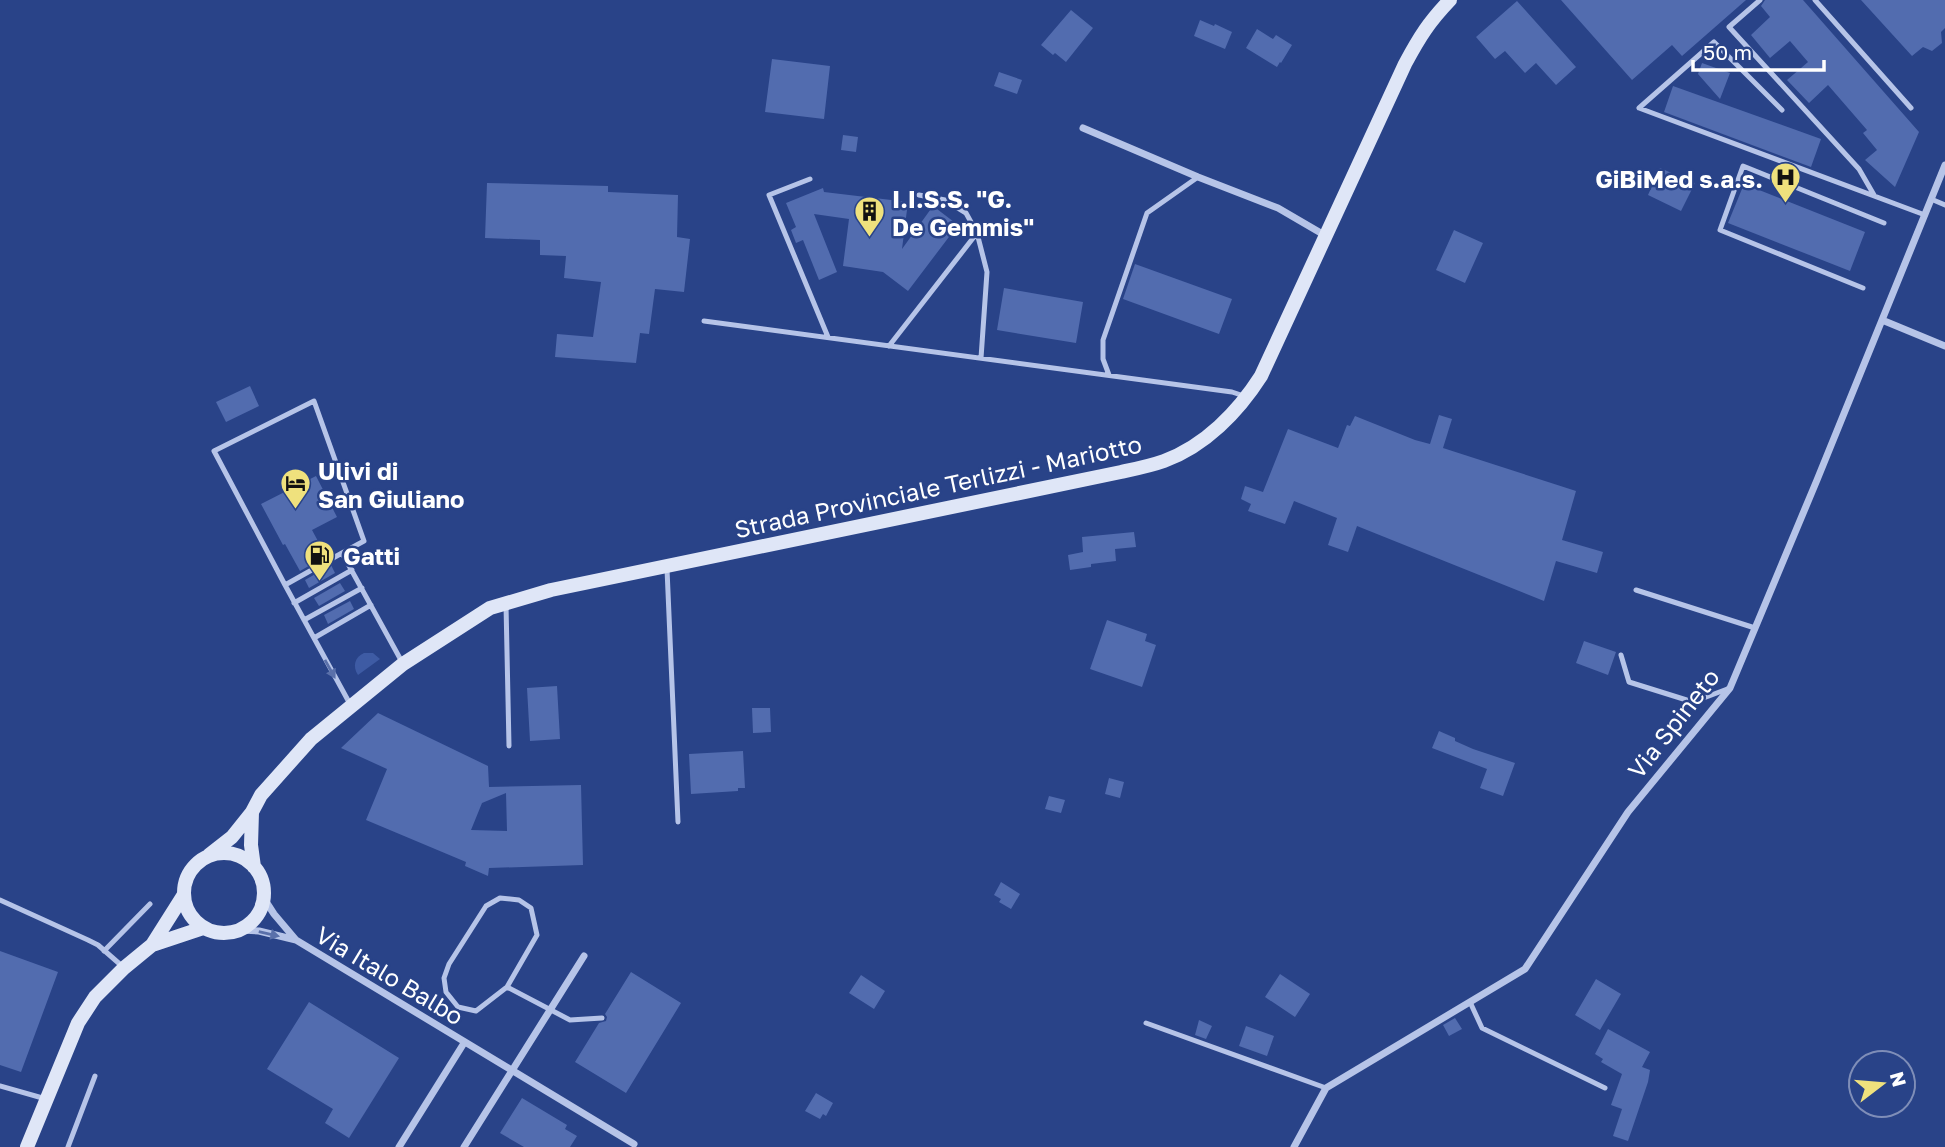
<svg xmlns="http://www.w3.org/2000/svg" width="1945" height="1147" viewBox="0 0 1945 1147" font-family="'Golos Text',sans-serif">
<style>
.green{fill:#3e5ba4}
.building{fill:#526caf;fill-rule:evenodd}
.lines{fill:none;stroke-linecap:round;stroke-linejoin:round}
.lane{stroke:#b6c4e8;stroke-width:5}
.street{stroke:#b6c4e8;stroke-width:7}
.secondary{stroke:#dfe6f7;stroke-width:14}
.oneway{fill:#5a70aa}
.labels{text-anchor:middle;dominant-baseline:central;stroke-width:5;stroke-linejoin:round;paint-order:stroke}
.poi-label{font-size:24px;font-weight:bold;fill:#fff;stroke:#294388;text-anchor:start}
.street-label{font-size:24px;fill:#fff;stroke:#294388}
</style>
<rect width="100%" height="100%" fill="#294388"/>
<!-- green -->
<path class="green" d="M364,653H373L380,659L358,675C352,666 355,657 364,653Z"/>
<!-- building -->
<path class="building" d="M1561,0H1746L1682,56L1672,45L1632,80Z
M1765,0H1803L1919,132L1895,187L1865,160L1877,150L1863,133L1867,130L1828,85L1809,103L1787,80L1808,62L1790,41L1770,58L1751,35L1770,17L1761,6Z
M1861,0H1945V28L1941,32L1942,43L1932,51L1923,47L1912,56Z
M1517,1L1576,67L1556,85L1536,63L1525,73L1505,51L1495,59L1476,37Z
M1071,10L1093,28L1066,62L1055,53L1053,55L1041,45Z
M1200,20L1214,26L1215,24L1232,32L1225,49L1194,36Z
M1257,29L1273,39L1276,35L1292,45L1281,63L1280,62L1277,67L1246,48Z
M772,59L830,66L824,119L765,112Z
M1702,63L1730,73L1720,99L1698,74Z
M999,72L1022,80L1017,94L994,86Z
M1673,86L1821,139L1811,167L1664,112Z
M843,135L858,137L856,152L841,150Z
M1660,168L1695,183L1681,211L1648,195Z
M487,183L608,186V192L678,195L677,237L690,239L684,292L655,289L649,334L640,333L636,363L555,357L557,334L593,337L601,282L564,278L566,256L540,255V240L485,238Z
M1744,184L1865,232L1850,271L1728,223Z
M823,188L824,192L908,202L902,249L933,206L958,225L908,291L883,272L843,266L849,219L814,214L837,272L819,280L803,240L796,243L791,230L796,227L786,203Z
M1454,230L1483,243L1465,283L1436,270Z
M1135,264L1232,299L1219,334L1123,299Z
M1004,288L1083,302L1076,343L997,330Z
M250,386L259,406L226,422L216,402Z
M1439,415L1452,419L1443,448L1576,491L1562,540L1603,552L1597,573L1556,561L1544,601L1357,526L1348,552L1328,545L1337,518L1294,501L1285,524L1248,511L1251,504L1241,499L1245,486L1263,492L1288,429L1338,448L1347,425L1350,426L1355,416L1415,440L1430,444Z
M316,476L337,517L312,530L326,556L300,571L285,544L283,545L261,504Z
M1134,532L1136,547L1115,549L1116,561L1091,564V567L1070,570L1068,555L1083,552L1082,537Z
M331,565L335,573L309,588L305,580Z
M340,583L345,591L319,606L314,598Z
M350,601L354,609L328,624L324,615Z
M1107,620L1147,634L1145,641L1156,645L1142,687L1090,669Z
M1584,641L1616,652L1608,675L1576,663Z
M557,686L560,739L530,741L527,688Z
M752,708H770L771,732L753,733Z
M378,713L488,766L489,787L581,785L583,865L489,868L488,876L465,866L466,862L366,820L387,769L341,748ZM506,793L507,831L471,830L482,803Z
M1439,731L1455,738V741L1473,749L1515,763L1503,796L1480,788L1487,769L1432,748Z
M743,751L745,788H738V791L691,794L689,754Z
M1109,778L1124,782L1120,798L1105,794Z
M1049,796L1065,800L1061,813L1045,809Z
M1001,882L1020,894L1011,909L999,902L1001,899L994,895Z
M0,951L58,972L21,1072L0,1065Z
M631,972L681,1003L626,1093L575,1062L599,1023L606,1021L607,1017L605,1014Z
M1280,974L1310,994L1295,1017L1265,997Z
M861,975L885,991L874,1009L849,993Z
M1596,979L1621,994L1600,1030L1575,1015Z
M309,1002L399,1058L349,1138L325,1123L333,1109L267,1069Z
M1455,1018L1462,1029L1449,1036L1443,1025Z
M1199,1020L1212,1026L1206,1039L1195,1035Z
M1246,1026L1274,1036L1267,1056L1239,1046Z
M1608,1029L1650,1052L1642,1067L1650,1070L1648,1082L1628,1141L1613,1136L1622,1109L1611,1105L1622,1074L1601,1062L1603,1059L1595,1054Z
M816,1093L833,1103L826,1116L823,1114L820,1119L805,1111Z
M522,1098L567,1125L565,1129L577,1136L570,1147H524L500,1133Z"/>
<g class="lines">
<!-- lane -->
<path class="lane" d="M1760,0L1729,27L1859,169L1874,195
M1815,0L1911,108
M1782,110L1714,42L1639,108L1925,215
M810,179L769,195L828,337
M1931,199L1945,205
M977,233L987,272L981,358
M1863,288L1720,230L1743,166L1884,223
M704,321L1232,392L1244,396
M889,346L977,233L966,213L945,200L919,195
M1109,375L1103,359V340L1147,213L1198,177
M667,569L678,822
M285,585L214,451L314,401L364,541L342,553
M1636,590L1755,628
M294,603L352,570
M506,605L509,746
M304,620L362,588
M314,638L371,605
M1621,655L1629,682L1693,702L1730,688
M350,704L285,585L342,553L402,662
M0,900L88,940L98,945L122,966
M104,951L150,904
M507,987L537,935L531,908L519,900L500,898L486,906L449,964L444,978L446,992L458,1007L476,1011L507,987L570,1020L602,1018
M1470,1002L1482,1028L1605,1088
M1146,1023L1326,1088
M0,1086L46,1099
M68,1147L95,1076"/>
<!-- street -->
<path class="street" d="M1083,128L1198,177L1278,208L1326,236
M1882,320L1945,346
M263,897L274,914L296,940
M241,930L259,931L296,940L634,1144
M399,1147L464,1043
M464,1147L584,956
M1294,1147L1326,1088L1525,969L1628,812L1730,688L1817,480L1945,165"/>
<!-- secondary -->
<path class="secondary" d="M252,812L251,845L254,867
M184 893a40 40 0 1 1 80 0a40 40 0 1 1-80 0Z
M209,855L232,837L252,812L261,795L311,739L403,664L490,608L551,590L1121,472C1135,469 1150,466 1164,461C1205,446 1238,412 1261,376L1405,64C1420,36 1429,22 1450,0
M152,945L203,928
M27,1147L78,1023L95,997L124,968L152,945L183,896"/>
</g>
<!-- one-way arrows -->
<defs><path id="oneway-solid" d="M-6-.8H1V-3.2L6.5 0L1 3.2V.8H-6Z" transform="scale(1.75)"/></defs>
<g class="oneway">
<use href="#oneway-solid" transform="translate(330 669) rotate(61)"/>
<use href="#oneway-solid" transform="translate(269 934) rotate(13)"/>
</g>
<!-- icons -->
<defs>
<symbol id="hospital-pin" viewBox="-11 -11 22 30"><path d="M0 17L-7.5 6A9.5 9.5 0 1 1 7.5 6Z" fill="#efe17d" stroke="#294388"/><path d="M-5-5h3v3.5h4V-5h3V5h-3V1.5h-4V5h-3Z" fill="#111"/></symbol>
<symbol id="building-pin" viewBox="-11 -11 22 30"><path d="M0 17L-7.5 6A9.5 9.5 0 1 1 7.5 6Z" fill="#efe17d" stroke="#294388"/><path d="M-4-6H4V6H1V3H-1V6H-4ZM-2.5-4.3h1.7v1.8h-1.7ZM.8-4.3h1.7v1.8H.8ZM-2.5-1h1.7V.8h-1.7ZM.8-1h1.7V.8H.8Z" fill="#111"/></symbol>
<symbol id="hotel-pin" viewBox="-11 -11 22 30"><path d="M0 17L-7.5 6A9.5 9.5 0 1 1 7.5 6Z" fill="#efe17d" stroke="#294388"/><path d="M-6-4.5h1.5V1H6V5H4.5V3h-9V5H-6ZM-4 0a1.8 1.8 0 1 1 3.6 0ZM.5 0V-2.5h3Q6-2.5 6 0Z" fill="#111"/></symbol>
<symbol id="fuel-pin" viewBox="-11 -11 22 30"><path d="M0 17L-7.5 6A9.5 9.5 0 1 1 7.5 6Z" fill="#efe17d" stroke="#294388"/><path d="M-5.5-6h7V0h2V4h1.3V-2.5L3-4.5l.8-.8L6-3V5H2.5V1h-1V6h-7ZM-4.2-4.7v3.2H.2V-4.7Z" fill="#111"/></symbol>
</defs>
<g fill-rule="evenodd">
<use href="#hospital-pin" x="1768" y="160" width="35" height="47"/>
<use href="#building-pin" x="852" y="194" width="35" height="47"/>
<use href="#hotel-pin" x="278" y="466" width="35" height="47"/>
<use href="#fuel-pin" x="302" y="538" width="35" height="47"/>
</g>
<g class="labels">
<!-- poi labels -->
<g class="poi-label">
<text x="1763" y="178" text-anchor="end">GiBiMed s.a.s.</text>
<text x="892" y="198">I.I.S.S. "G.<tspan x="892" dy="28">De Gemmis"</tspan></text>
<text x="318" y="470">Ulivi di<tspan x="318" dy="28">San Giuliano</tspan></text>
<text x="343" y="555">Gatti</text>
</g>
<!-- street labels -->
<g class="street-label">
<text transform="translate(938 486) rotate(-12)">Strada Provinciale Terlizzi - Mariotto</text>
<text transform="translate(1673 723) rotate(-52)">Via Spineto</text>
<text transform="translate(390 975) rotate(31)">Via Italo Balbo</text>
</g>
</g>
<!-- north arrow -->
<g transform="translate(1882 1084) rotate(74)"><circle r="33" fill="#294388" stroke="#7f8eb8" stroke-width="2"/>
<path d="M0-5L12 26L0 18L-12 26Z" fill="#efe17d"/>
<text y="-10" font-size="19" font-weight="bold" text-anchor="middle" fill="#ffffff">N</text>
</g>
<!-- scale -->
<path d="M1693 60v10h131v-10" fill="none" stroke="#ffffff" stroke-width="3.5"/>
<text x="1703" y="60" font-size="21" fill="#ffffff" stroke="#294388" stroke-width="5" paint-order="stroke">50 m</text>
</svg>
